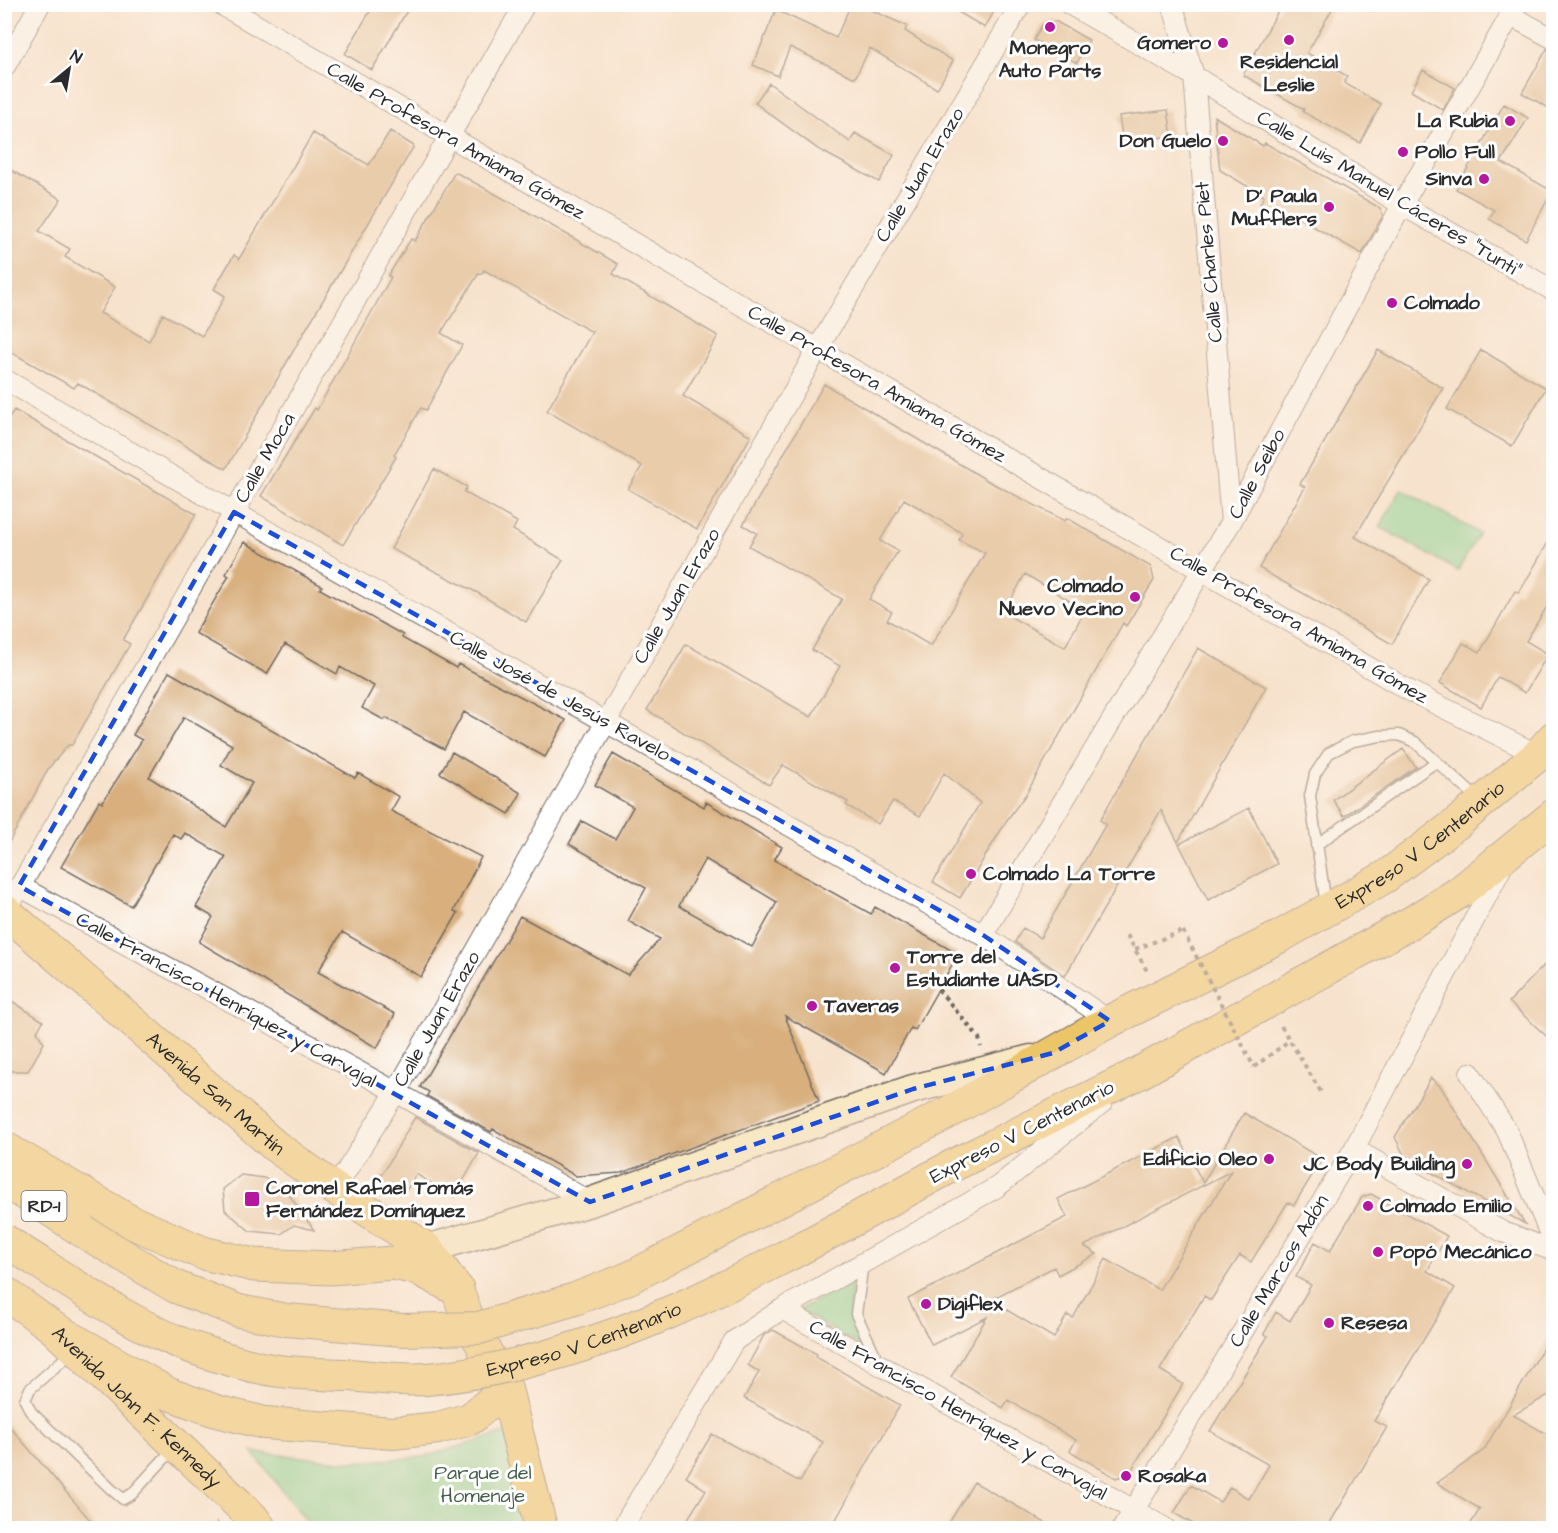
<svg xmlns="http://www.w3.org/2000/svg" width="1558" height="1533" viewBox="0 0 1558 1533" font-family="'Architects Daughter',sans-serif">
<style>
.green{fill:#81d293;stroke:#567e5f;stroke-width:1.5}
.building{fill:#d8af7d;fill-rule:evenodd}
.lines{fill:none;stroke-linecap:round;stroke-linejoin:round}
.lane-casing{stroke:#726b64;stroke-width:13}
.street-casing{stroke:#726b64;stroke-width:22}
.secondary-casing{stroke:#726b64;stroke-width:31}
.primary-casing{stroke:#726b64;stroke-width:34}
.highway-casing{stroke:#726b64;stroke-width:35}
.path{stroke:#726b64;stroke-width:4;stroke-dasharray:4.5 4.5;stroke-linecap:butt}
.lane{stroke:#fff;stroke-width:10}
.street{stroke:#fff;stroke-width:20}
.secondary{stroke:#f8e8c3;stroke-width:28}
.primary{stroke:#edc569;stroke-width:32}
.highway{stroke:#edc569;stroke-width:33}
.primary-bridge-casing{stroke:#726b64;stroke-width:34;stroke-linecap:butt}
.path-bridge{stroke:#726b64;stroke-width:4;stroke-dasharray:4.5 4.5;stroke-linecap:butt}
.primary-bridge{stroke:#edc569;stroke-width:32}
.marked{fill:none;stroke:#1d4ed8;stroke-width:4.5;stroke-dasharray:12 8;stroke-linejoin:round}
.poi-dot{fill:#b5179e;stroke:#fff;stroke-width:2}
.labels{text-anchor:middle;dominant-baseline:central;stroke-width:6;stroke-linejoin:round;paint-order:stroke}
.shield{fill:#fff;stroke:#6b6b6b;stroke-width:1.5}
.shield-label{font-size:18px;font-weight:bold;fill:#2b2b2b}
.poi-label{font-size:20px;font-weight:bold;fill:#2b2b2b;stroke:#fff;text-anchor:start}
.street-label{font-size:20px;fill:#2b2b2b;stroke:#fff}
.park-label{font-size:20px;fill:#455d4a;stroke:#fff}
</style>
<rect width="100%" height="100%" fill="#fff"/>
<filter id="ink" filterUnits="userSpaceOnUse"><feTurbulence type="fractalNoise" baseFrequency=".0167" numOctaves="2"/><feDisplacementMap in="SourceGraphic" scale="12" xChannelSelector="R" yChannelSelector="G"/><feConvolveMatrix kernelMatrix="1 2 1 2 8 2 1 2 1" color-interpolation-filters="sRGB"/></filter>
<filter id="wash" filterUnits="userSpaceOnUse"><feTurbulence type="fractalNoise" baseFrequency=".008" numOctaves="4" result="noise"/><feDisplacementMap in="SourceGraphic" scale="24" xChannelSelector="R" yChannelSelector="G"/><feGaussianBlur stdDeviation="1.35" result="paint"/><feColorMatrix in="noise" values="0 0 0 0 0 0 0 0 0 0 0 0 0 0 0 0 0 1.4 0 .05"/><feComposite in="paint" operator="in"/></filter>
<g filter="url(#wash)">
<rect width="100%" height="100%" fill="#f7e3cd"/>
<!-- green -->
<path class="green" d="M1401,489L1479,533L1458,571L1380,527Z
M853,1280L849,1315L867,1350L798,1310Z
M515,1430L537,1528H312L252,1452L352,1462L423,1457Z"/>
<g id="blocks">
<!-- building -->
<path class="building" d="M374,4H411L372,70L345,54Z
M851,4H857L907,26L905,31L953,61L937,89L870,48L855,78L790,47L778,76L753,65L776,10L836,38Z
M945,4H998L985,28Z
M1282,4H1335L1307,53L1347,76L1344,83L1381,104L1360,143L1303,112L1304,109L1243,75Z
M1055,21L1089,40L1077,63L1034,40L1042,25Z
M1547,49L1554,51V111L1522,93Z
M1423,70L1455,88L1443,110L1411,91Z
M769,83L850,142L855,133L894,155L879,182L818,149L755,103Z
M1504,104L1528,118L1501,162L1552,191L1526,240L1489,219L1494,210L1456,189Z
M1168,110L1172,136L1123,142L1119,116Z
M1214,116L1263,146L1265,143L1380,208L1383,215L1362,254L1286,211L1283,216L1260,204L1264,196L1220,170Z
M390,131L414,146L299,341L226,469L78,383L74,388L4,348V166L61,199L39,231L70,249L65,257L115,287L100,313L149,341L163,314L202,336L225,296L214,289L234,255L239,259L313,133L369,165Z
M455,172L521,208L618,264L613,274L718,336L683,396L751,436L697,529L628,489L642,466L547,411L592,332L484,270L481,274L479,273L441,333L462,345L426,410L421,408L394,455L396,457L343,545L261,496L315,408L317,410L391,277L388,276L411,239L415,241Z
M1378,350L1443,388L1355,537L1429,579L1392,644L1259,568L1305,487L1300,484Z
M1481,350L1546,388L1512,446L1447,409Z
M824,384L990,482L1065,521L1067,518L1151,567L1154,580L1126,626L1123,623L1026,794L1007,820L960,898L933,882L980,803L944,773L920,816L893,801L878,824L846,805L848,802L783,765L769,785L647,710L686,644L811,717L840,666L812,650L842,599L749,546L757,533L743,525ZM904,499L962,533L959,540L985,553L931,646L887,620L892,612L869,599L898,551L880,541ZM1025,574L1085,610L1065,647L1004,613Z
M14,410L196,514L123,640L130,644L72,745H68L48,769L4,852V426Z
M434,469L467,487L464,492L517,522L513,530L563,560L526,622L478,593L391,549Z
M1554,532V595L1526,641L1548,654L1525,693L1498,677L1481,707L1440,683L1463,643L1480,652L1515,591L1519,593Z
M244,542L322,586L320,589L403,635L402,638L456,668L458,664L566,720L545,757L464,712L444,749L386,718L384,720L362,708L374,686L340,667L337,674L285,644L267,674L195,633L229,576L226,574Z
M1198,648L1266,687L1178,842L1161,810L1065,976L1015,942L1023,928L1040,938L1106,824L1100,820Z
M169,672L355,778L358,773L399,797L391,811L481,857L454,911L458,913L421,977L342,932L318,972L395,1014L377,1048L199,942L213,917L196,907L226,857L185,833L181,839L173,834L131,906L61,867L99,801L102,803L142,740L133,735ZM184,717L232,745L221,765L252,783L226,827L149,777Z
M1403,749L1416,767L1344,816L1333,800Z
M452,752L521,793L509,814L440,773Z
M613,754L704,807L706,802L782,847L774,860L871,914L875,907L958,954L915,1030L911,1028L886,1073L785,1016L819,1101L621,1173L576,1176L493,1129L491,1132L427,1096L429,1092L420,1087L520,916L628,975L660,939L628,921L646,888L569,844L582,821L615,839L633,807L595,785ZM705,859L777,902L752,947L679,906Z
M1249,808L1277,864L1208,900L1179,844Z
M1554,955V1043L1509,1002Z
M4,996L43,1021L37,1032L44,1043L28,1071H11L4,1067Z
M1431,1078L1441,1087L1525,1224L1418,1165L1403,1153L1395,1137Z
M1244,1113L1322,1159L1294,1205L1288,1202L1251,1262L1240,1255L1211,1300L1204,1296L1160,1370L1183,1384L1129,1474L1116,1478L1070,1451L1076,1440L1008,1400L1003,1408L951,1377L987,1317L932,1345L908,1299L1067,1217L1058,1199L1179,1137L1203,1183ZM1231,1171L1159,1290L1106,1259L1073,1318L1067,1315L1054,1338L990,1300L1054,1267L1058,1275L1097,1254L1084,1246Z
M415,1117L479,1153L454,1197L416,1174L404,1194L379,1180Z
M241,1175L264,1178L288,1193L314,1230L294,1225L281,1234L250,1231L225,1210L223,1189Z
M1371,1194L1447,1236L1427,1271L1455,1288L1374,1421L1387,1427L1327,1528H1200L1174,1513L1191,1485L1220,1502L1230,1487L1249,1499L1269,1465L1210,1431L1268,1336L1264,1334L1276,1312L1290,1321L1311,1285L1296,1277L1315,1242L1330,1251L1362,1197Z
M1554,1329V1392L1513,1415L1554,1438V1528H1468L1480,1509L1437,1483L1484,1450Z
M773,1330L817,1354L816,1357L900,1405L831,1528H682L706,1490L686,1477L712,1434L800,1482L823,1442L744,1398L759,1372L748,1365L764,1335Z
M4,1420L97,1528H4Z
M974,1482L1018,1507L1054,1528H946Z"/>
</g>
</g>
<g filter="url(#ink)">
<use href="#blocks" fill-opacity="0" stroke="#726b64" stroke-width="1.5"/>
<g class="lines">
<defs>
<path id="lane" d="M1316,845L1436,762
M1326,905L1310,796L1315,774L1329,753L1353,741L1380,736L1399,735L1415,742L1479,800
M863,1263L856,1314L878,1361
M73,1351L30,1389L25,1400L31,1412L111,1489L123,1499L132,1494L174,1448"/>
<path id="street" d="M220,4L1410,691L1538,755
M1069,4L1194,76L1402,205L1554,291
M1172,4L1194,76L1231,522
M1511,16L1554,39
M4,68L40,4
M4,379L234,512L983,935L1110,1021
M19,886L396,1092L590,1202
M6,911L525,4
M983,935L1231,522L1402,205L1517,4
M1470,1073L1507,1131L1554,1244
M1354,1149L1503,1232L1554,1251
M335,1189L396,1092L817,350L1021,4
M782,1309L1165,1528
M622,1528L734,1341L782,1309L997,1187L1102,1103
M1123,1528L1354,1149L1504,863"/>
<path id="secondary" d="M427,1249L590,1202L913,1089L1031,1059"/>
<g id="primary">
<path id="s1" d="M4,910L275,1146L335,1189L427,1249L457,1289L468,1319L506,1389L541,1528"/>
<path d="M954,1165L1139,1073L1412,922L1460,892L1554,815"/>
<path d="M4,1180L84,1232"/>
<path id="s2" d="M629,1278L942,1116L1110,1021L1279,937L1385,877L1456,824L1538,755L1554,737"/>
<path id="s3" d="M4,1292L52,1327L252,1517L260,1528"/>
<path d="M52,1327L169,1394L216,1411L265,1423L393,1433L438,1428L470,1419L506,1389"/>
</g>
<path id="highway" d="M4,1148L129,1221L203,1253L254,1265L331,1268L393,1263L417,1268L457,1289"/>
</defs>
<!-- lane casing -->
<use href="#lane" class="lane-casing"/>
<!-- street casing -->
<use href="#street" class="street-casing"/>
<!-- secondary casing -->
<use href="#secondary" class="secondary-casing"/>
<!-- primary casing -->
<use href="#primary" class="primary-casing"/>
<!-- highway casing -->
<use href="#highway" class="highway-casing"/>
<!-- path -->
<path class="path" d="M1127,935L1147,971
M1135,949L1183,931
M938,989L979,1038L981,1047
M1281,1026L1321,1092
M1254,1067L1290,1040
M209,1528L218,1522"/>
<!-- lane -->
<use href="#lane" class="lane"/>
<!-- street -->
<use href="#street" class="street"/>
<!-- secondary -->
<use href="#secondary" class="secondary"/>
<!-- primary -->
<use href="#primary" class="primary"/>
<!-- highway -->
<use href="#highway" class="highway"/>
<defs>
<g id="primary-bridge">
<path d="M84,1232L176,1287L239,1311L287,1320L402,1330L479,1328L575,1299L629,1278"/>
<path id="s4" d="M4,1240C65,1278 135,1329 202,1351C220,1357 239,1363 257,1367C287,1374 319,1374 349,1375C375,1377 402,1381 427,1379C619,1361 788,1254 954,1165"/>
</g>
</defs>
<!-- primary-bridge casing -->
<use href="#primary-bridge" class="primary-bridge-casing"/>
<!-- path-bridge -->
<path class="path-bridge" d="M1183,931L1254,1067"/>
<!-- primary-bridge -->
<use href="#primary-bridge" class="primary-bridge"/>
</g>
</g>
<!-- marked area -->
<path d="M0 0H1558V1533H0ZM234,512L983,935L1110,1021L1053,1053L913,1089L590,1202L19,886Z" fill="#f7e3cd" fill-opacity=".55" fill-rule="evenodd"/>
<path class="marked" d="M234,512L983,935L1110,1021L1053,1053L913,1089L590,1202L19,886Z"/>
<!-- markers -->
<g class="poi-dot">
<circle cx="1050" cy="27" r="6"/>
<circle cx="1289" cy="40" r="6"/>
<circle cx="1223" cy="43" r="6"/>
<circle cx="1510" cy="121" r="6"/>
<circle cx="1223" cy="141" r="6"/>
<circle cx="1403" cy="152" r="6"/>
<circle cx="1484" cy="179" r="6"/>
<circle cx="1329" cy="207" r="6"/>
<circle cx="1392" cy="303" r="6"/>
<circle cx="1135" cy="597" r="6"/>
<circle cx="971" cy="874" r="6"/>
<circle cx="895" cy="968" r="6"/>
<circle cx="812" cy="1006" r="6"/>
<circle cx="1269" cy="1159" r="6"/>
<circle cx="1467" cy="1164" r="6"/>
<rect x="244" y="1191" width="16" height="16" rx="3"/>
<circle cx="1368" cy="1206" r="6"/>
<circle cx="1378" cy="1252" r="6"/>
<circle cx="926" cy="1304" r="6"/>
<circle cx="1329" cy="1323" r="6"/>
<circle cx="1126" cy="1476" r="6"/>
</g>
<g class="labels">
<!-- shield labels -->
<rect class="shield" x="21.5" y="1191" width="45" height="30" rx="4.5"/>
<g class="shield-label">
<text x="44" y="1206">RD-1</text>
</g>
<!-- poi labels -->
<g class="poi-label">
<text x="1211" y="43" text-anchor="end">Gomero</text>
<text x="1050" y="48" text-anchor="middle">Monegro<tspan x="1050" dy="23">Auto Parts</tspan></text>
<text x="1289" y="62" text-anchor="middle">Residencial<tspan x="1289" dy="23">Leslie</tspan></text>
<text x="1498" y="121" text-anchor="end">La Rubia</text>
<text x="1211" y="141" text-anchor="end">Don Guelo</text>
<text x="1415" y="152">Pollo Full</text>
<text x="1472" y="179" text-anchor="end">Sinva</text>
<text x="1317" y="196" text-anchor="end">D' Paula<tspan x="1317" dy="23">Mufflers</tspan></text>
<text x="1404" y="303">Colmado</text>
<text x="1123" y="586" text-anchor="end">Colmado<tspan x="1123" dy="23">Nuevo Vecino</tspan></text>
<text x="983" y="874">Colmado La Torre</text>
<text x="907" y="957">Torre del<tspan x="907" dy="23">Estudiante UASD</tspan></text>
<text x="824" y="1006">Taveras</text>
<text x="1257" y="1159" text-anchor="end">Edificio Oleo</text>
<text x="1455" y="1164" text-anchor="end">JC Body Building</text>
<text x="266" y="1188">Coronel Rafael Tomás<tspan x="266" dy="23">Fernández Domínguez</tspan></text>
<text x="1380" y="1206">Colmado Emilio</text>
<text x="1390" y="1252">Popó Mecánico</text>
<text x="938" y="1304">Digiflex</text>
<text x="1341" y="1323">Resesa</text>
<text x="1138" y="1476">Rosaka</text>
</g>
<!-- street labels -->
<g class="street-label">
<text transform="translate(456 141) rotate(30)">Calle Profesora Amiama Gómez</text>
<text transform="translate(920 175) rotate(-59)">Calle Juan Erazo</text>
<text transform="translate(1389 194) rotate(31)">Calle Luis Manuel Cáceres "Tunti"</text>
<text transform="translate(1209 262) rotate(-95)">Calle Charles Piet</text>
<text transform="translate(877 384) rotate(30)">Calle Profesora Amiama Gómez</text>
<text transform="translate(265 458) rotate(-60)">Calle Moca</text>
<text transform="translate(1257 474) rotate(-62)">Calle Seibo</text>
<text transform="translate(677 596) rotate(-60)">Calle Juan Erazo</text>
<text transform="translate(1299 625) rotate(30)">Calle Profesora Amiama Gómez</text>
<text transform="translate(560 696) rotate(29)">Calle José de Jesús Ravelo</text>
<text stroke="none"><textPath href="#s2" startOffset="903">Expreso V Centenario</textPath></text>
<text transform="translate(226 1000) rotate(29)">Calle Francisco Henríquez y Carvajal</text>
<text transform="translate(437 1019) rotate(-60)">Calle Juan Erazo</text>
<text stroke="none"><textPath href="#s1" startOffset="280">Avenida San Martín</textPath></text>
<text transform="translate(1022 1132) rotate(-27)">Expreso V Centenario</text>
<text transform="translate(1279 1271) rotate(-59)">Calle Marcos Adón</text>
<text stroke="none"><textPath href="#s4" startOffset="618">Expreso V Centenario</textPath></text>
<text stroke="none"><textPath href="#s3" startOffset="176">Avenida John F. Kennedy</textPath></text>
<text transform="translate(958 1410) rotate(30)">Calle Francisco Henríquez y Carvajal</text>
</g>
<!-- park labels -->
<g class="park-label">
<text x="483" y="1473">Parque del<tspan x="483" dy="23">Homenaje</tspan></text>
</g>
</g>
<!-- margin -->
<rect width="1558" height="1533" fill="none" stroke="#fff" stroke-width="24"/>
<!-- north arrow -->
<g transform="translate(69 69) rotate(30)" stroke="#ffffff" stroke-width="4.5" paint-order="stroke">
<path d="M0-4.5L10 22L0 15L-10 22Z" fill="#2b2b2b"/>
<text y="-9" font-size="16" font-weight="bold" text-anchor="middle" fill="#2b2b2b">N</text>
</g>
</svg>
